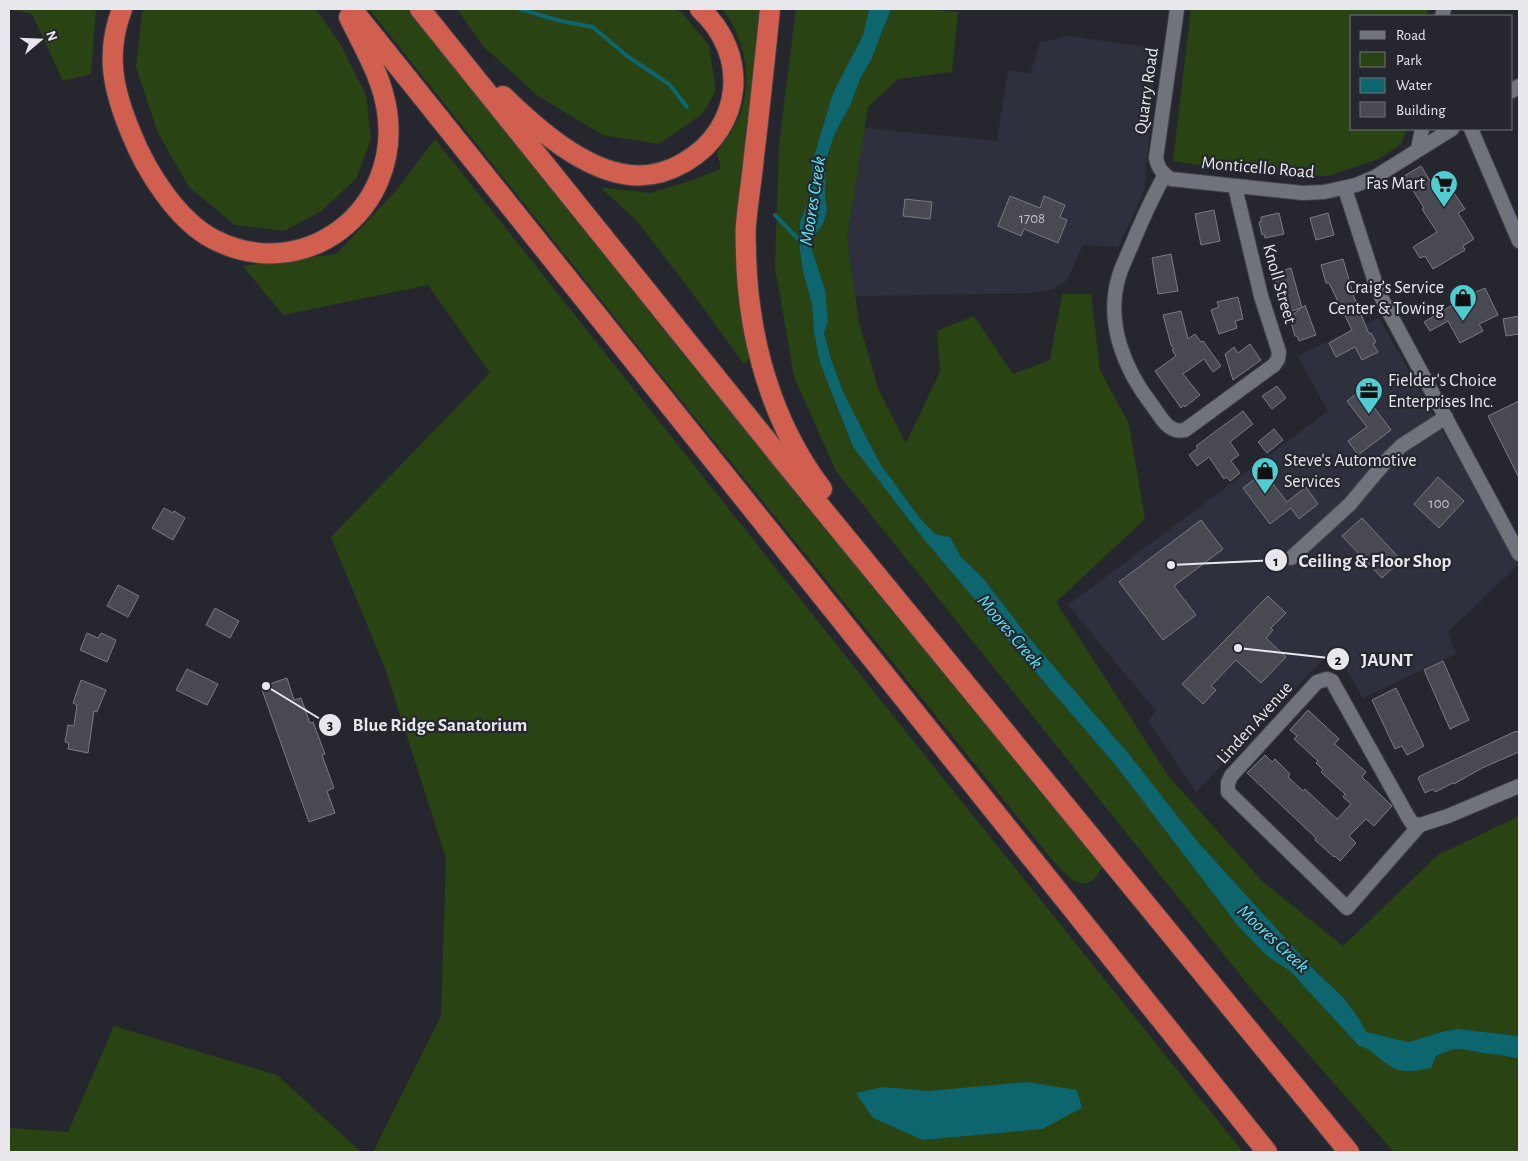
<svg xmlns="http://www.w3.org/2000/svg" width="1528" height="1161" viewBox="0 0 1528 1161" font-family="'Alegreya Sans',sans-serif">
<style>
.built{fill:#2e303d}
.green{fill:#294313}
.water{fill:#0d656e}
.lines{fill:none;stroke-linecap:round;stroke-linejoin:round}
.stream{stroke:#0d656e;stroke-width:4}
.building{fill:#484951;stroke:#7a7a83}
.minor-casing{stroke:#434449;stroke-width:16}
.highway-casing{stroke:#434449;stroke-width:22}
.minor{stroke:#71737c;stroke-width:14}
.highway{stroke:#d05f50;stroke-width:20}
.labels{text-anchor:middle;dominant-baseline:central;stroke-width:4.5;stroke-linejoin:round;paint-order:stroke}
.number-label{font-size:15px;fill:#bfc0c5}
.street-label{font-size:18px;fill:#e7e7ec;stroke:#26272e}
.poi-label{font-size:18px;fill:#e7e7ec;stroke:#26272e;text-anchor:end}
.water-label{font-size:19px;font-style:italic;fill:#54e9fa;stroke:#26272e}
.leader{fill:none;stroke:#e7e7ec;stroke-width:2}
.callout-dot{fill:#e7e7ec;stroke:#26272e;stroke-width:2}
.mark-label{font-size:15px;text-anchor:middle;font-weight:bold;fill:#111}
.callout-label{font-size:19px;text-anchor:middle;font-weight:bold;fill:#e7e7ec;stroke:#26272e;stroke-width:4.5;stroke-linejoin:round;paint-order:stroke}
</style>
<rect width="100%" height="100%" fill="#26272e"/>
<!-- built -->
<path class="built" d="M1067,36L1157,48L1144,192L1118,247L1083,245L1067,280L1054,289L1029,293L855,296L847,239L864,128L997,141L1008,70L1030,74L1040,43Z
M1379,318L1518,565L1448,632L1456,654L1363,698L1334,648L1196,792L1148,721L1156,711L1068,605L1328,411L1297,356Z"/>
<!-- green -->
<path class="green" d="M9,9H96L91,74L63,81L32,14Z
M145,9H316L341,45L366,95L371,139L356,179L320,212L284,231L235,225L189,187L158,133L136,67L142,13Z
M369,9H409L450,63L535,163L1100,858L1102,867C1084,904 1061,869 1045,851L648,359Z
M457,9H674L682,13L709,45L716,91L702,114L659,144L603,135L538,96L483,46Z
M722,9H764L751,119L754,354L744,364L690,290L637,221L600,187L650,193L690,181L721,169L717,152C728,137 741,119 744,100C751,69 742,34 722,9Z
M796,9H869L863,35L833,93L812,163L809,198L800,222V250L803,272L812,304L814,333L820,363L853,447L926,542L983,609L989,622L995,625L1117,767L1238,926L1267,956L1290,971L1359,1046L1436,1056L1449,1050L1467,1049L1483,1053L1508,1055L1519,1059V1152H1394L1254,992L836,471L794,377L775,267L779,145Z
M891,9H923L958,12L952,72L898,79L868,107L847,239L859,323L879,391L906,443L940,372L937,331L974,316L1013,374L1050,360L1062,294H1091L1100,370L1129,424L1145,519L1056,602L1169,777L1262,881L1343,946L1438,855L1519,816V1036L1458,1029L1441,1032L1409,1042L1366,1032L1358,1017L1343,997L1316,972L1197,841L1128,753L1026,634L983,578L961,557L950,537L935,534L919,517L881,465L844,394L832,362L824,333L828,322L811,247L814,237L824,222L827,209L825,195L826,160L835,133L851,104L860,79L871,60Z
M1191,9H1428L1427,16H1352V129H1407L1401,144L1379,159L1327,176L1253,173L1173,161Z
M435,139L894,717L1243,1152H373L441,1016L446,858L386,671L331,537L490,373L428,285L283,315L243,266L336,254L395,192Z
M114,1026L277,1075L361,1152H9V1128L68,1132Z"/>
<!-- water -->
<path class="water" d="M869,9H891L871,60L860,79L851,104L835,133L826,160L825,195L827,209L824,222L814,237L811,247L825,290L828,322L824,333L832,362L844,394L881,465L919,517L935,534L950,537L961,557L983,578L1026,634L1128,753L1197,841L1316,972L1343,997L1358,1017L1366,1032L1409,1042L1441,1032L1458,1029L1519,1036V1059C1507,1055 1495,1055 1483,1053C1461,1049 1457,1046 1436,1056L1431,1068C1407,1073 1398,1074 1379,1058C1372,1052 1368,1048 1359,1046L1290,971L1267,956L1238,926L1117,767L995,625L989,622L983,609L926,542L853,447L820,363L814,333L812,304L803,272L800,250V222L809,198L812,163L833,93L863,35Z
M1027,1082L1077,1090L1082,1108L1042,1129L923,1140L873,1118L856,1093L883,1087L929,1091Z"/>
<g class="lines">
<!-- stream -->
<path class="stream" d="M520,9L557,20L593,27L627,56L669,84L687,107
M775,215L803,244"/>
</g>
<!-- building -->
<path class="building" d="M1421,166L1440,197L1452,190L1465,209L1458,213L1474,239L1463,246L1465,250L1433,269L1425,256L1420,258L1413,247L1437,232L1422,209L1424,208L1404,176Z
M1010,196L1040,208L1044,196L1065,205L1060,217L1067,220L1058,243L1024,229L1021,236L998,226Z
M905,199L932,202L930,219L903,216Z
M1214,210L1220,241L1201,245L1195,214Z
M1279,213L1284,234L1265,238L1264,234L1262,235L1259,222H1261V217Z
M1328,213L1334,235L1316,240L1310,218Z
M1171,254L1178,291L1158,294L1152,258Z
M1343,259L1354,297L1361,311L1360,312L1369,334L1371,333L1376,342L1373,344L1378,352L1362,360L1355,347L1336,357L1329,343L1352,330L1329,283H1326L1321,265Z
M1291,268L1302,308L1305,305L1316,335L1299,341L1297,336H1295L1290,319L1291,316L1301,308L1289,312L1282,294L1280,295L1274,273Z
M1485,288L1498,315L1479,324L1483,331L1460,343L1448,321L1430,331L1424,322L1469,295Z
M1238,297L1243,319L1235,321L1237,328L1219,334L1211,310L1219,307L1217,302Z
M1181,311L1188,339L1195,334L1201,342L1203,341L1221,366L1213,372L1204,359L1183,374L1200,395L1185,407L1184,405L1181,408L1155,371L1176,356L1172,350L1174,349L1171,345L1163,315Z
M1519,316V334L1506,336L1503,319Z
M1250,344L1261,360L1233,380L1225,354L1234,347L1238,353Z
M1277,386L1286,398L1272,409L1262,396Z
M1361,390L1391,430L1358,455L1348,441L1367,427L1347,401Z
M1519,401V478L1488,416Z
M1243,411L1253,424L1230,442L1239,455L1231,461L1240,473L1230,481L1227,477L1224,479L1209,457L1197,466L1189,455L1198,448L1196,446Z
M1274,429L1283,440L1267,453L1258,442Z
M1264,472L1287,502L1306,487L1318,504L1299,519L1291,508L1270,524L1243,488Z
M1438,477L1464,501L1439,528L1414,504Z
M164,508L173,513L174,511L185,518L173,540L152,528Z
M1362,518L1401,560L1382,578L1342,536Z
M1201,520L1223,549L1174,586L1196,615L1163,640L1119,582Z
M118,585L139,596L128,617L107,606Z
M1268,596L1286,613L1271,628L1273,630L1266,638L1286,657L1261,683L1236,660L1211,686L1216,690L1203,704L1182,684Z
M215,608L239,621L230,638L206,625Z
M87,633L98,638L101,633L116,640L107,662L80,650Z
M1443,661L1469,720L1450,729L1424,670Z
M187,669L218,684L207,705L176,690Z
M287,678L294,700L301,698L310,723L313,722L325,754L322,755L334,788L327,791L335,813L309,822L261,687Z
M81,680L106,690L97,712L94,711L88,753L68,749L69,743L65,742L68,725L74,726L77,705L73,703Z
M1396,688L1424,746L1407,755L1402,746L1395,749L1372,700Z
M1308,710L1339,739L1335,744L1366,772L1362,777L1392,806L1374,826L1366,819L1349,836L1356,843L1340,861L1335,856L1334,857L1315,840L1316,838L1247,773L1265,755L1272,762L1275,759L1290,774L1288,777L1303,791L1305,789L1337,819L1351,804L1343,797L1345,794L1321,772L1323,770L1316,763L1318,761L1294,739L1297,736L1290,730Z
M1516,731V732L1519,731V752L1482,768L1454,784L1453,783L1435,792L1433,789L1425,793L1418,778L1420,776Z"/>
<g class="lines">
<defs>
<path id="minor" d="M1177,9L1156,158C1158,168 1162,174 1171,179L1303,193L1324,192L1356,185L1375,177L1452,129
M1442,16L1444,9
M1512,91L1519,86
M1471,129L1519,241
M1418,149L1422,129
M1165,175C1153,195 1144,216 1135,237C1130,250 1123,263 1119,276C1105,322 1124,369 1152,405C1161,417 1168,434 1185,430L1274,365L1278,359L1279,352L1261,296L1235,187
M1345,189L1376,285L1383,301L1519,554
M1291,558L1350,504L1387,460L1401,446L1446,417
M1420,825L1412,823L1408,817L1332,681L1327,679L1317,682L1231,776L1228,783V792L1347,908L1420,825L1448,816L1519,786"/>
<path id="highway" d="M122,9C105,54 113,90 131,133C146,171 177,220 213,239C304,286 402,211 387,111C382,77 364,48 349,17
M352,9L1267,1152
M420,9L785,463L1349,1152
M770,9C765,58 760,107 754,156C752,179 748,201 746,224C745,234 746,244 746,254C748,337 771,422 822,489
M503,96C536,128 583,170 630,175C649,177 668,172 685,162C743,128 750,54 700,9"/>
</defs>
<!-- minor casing -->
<use href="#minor" class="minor-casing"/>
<!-- highway casing -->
<use href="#highway" class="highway-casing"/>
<!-- minor -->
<use href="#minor" class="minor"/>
<!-- highway -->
<use href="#highway" class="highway"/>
</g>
<!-- icons -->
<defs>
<symbol id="supermarket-pin" viewBox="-11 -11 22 30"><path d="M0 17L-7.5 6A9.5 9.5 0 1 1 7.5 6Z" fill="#51ccd1" stroke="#26272e"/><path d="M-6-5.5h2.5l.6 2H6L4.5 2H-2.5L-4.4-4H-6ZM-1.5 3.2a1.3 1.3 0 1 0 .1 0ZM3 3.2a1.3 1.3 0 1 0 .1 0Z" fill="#111"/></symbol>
<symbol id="shop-pin" viewBox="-11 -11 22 30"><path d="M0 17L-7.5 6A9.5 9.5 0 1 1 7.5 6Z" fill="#51ccd1" stroke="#26272e"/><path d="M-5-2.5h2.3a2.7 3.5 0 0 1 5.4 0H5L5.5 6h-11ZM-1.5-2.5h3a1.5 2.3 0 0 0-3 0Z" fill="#111"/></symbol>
<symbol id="office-pin" viewBox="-11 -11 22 30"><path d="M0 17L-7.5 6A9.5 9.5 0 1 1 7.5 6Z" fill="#51ccd1" stroke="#26272e"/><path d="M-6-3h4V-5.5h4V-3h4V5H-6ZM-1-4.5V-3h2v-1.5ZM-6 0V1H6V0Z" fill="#111"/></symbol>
</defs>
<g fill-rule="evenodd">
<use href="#supermarket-pin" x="1428" y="168" width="32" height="43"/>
<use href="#shop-pin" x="1447" y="282" width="32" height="43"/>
<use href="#office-pin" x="1353" y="375" width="32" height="43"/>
<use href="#shop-pin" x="1249" y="455" width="32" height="43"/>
</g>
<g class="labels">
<!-- number labels -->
<g class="number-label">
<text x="1032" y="218">1708</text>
<text x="1439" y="503">100</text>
</g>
<!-- street labels -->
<g class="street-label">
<text transform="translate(1147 91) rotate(-82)">Quarry Road</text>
<text transform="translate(1258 168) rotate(5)">Monticello Road</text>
<text transform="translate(1279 284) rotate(74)">Knoll Street</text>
<text transform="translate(1255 723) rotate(-48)">Linden Avenue</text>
</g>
<!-- poi labels -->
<g class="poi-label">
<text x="1425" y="184">Fas Mart</text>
<text x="1444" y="288">Craig’s Service<tspan x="1444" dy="21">Center &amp; Towing</tspan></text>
<text x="1388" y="381" text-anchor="start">Fielder's Choice<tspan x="1388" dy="21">Enterprises Inc.</tspan></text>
<text x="1284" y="461" text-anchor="start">Steve's Automotive<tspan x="1284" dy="21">Services</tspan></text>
</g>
<!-- water labels -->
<g class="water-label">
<text transform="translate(813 201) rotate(-81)">Moores Creek</text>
<text transform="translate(1010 632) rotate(50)">Moores Creek</text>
<text transform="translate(1273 939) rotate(43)">Moores Creek</text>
</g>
</g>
<!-- callouts -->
<path class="leader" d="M1171 565L1276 560M1238 648L1338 659M266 686L330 725"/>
<g class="callout-dot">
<circle cx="1171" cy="565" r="5"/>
<circle cx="1238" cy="648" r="5"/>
<circle cx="266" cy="686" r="5"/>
<circle cx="1276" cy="560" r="12"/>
<circle cx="1338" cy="659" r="12"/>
<circle cx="330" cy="725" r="12"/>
</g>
<g class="mark-label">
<text x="1276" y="566">1</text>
<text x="1338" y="665">2</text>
<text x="330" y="730">3</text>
</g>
<g class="callout-label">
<text x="1375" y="567">Ceiling &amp; Floor Shop</text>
<text x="1387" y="666">JAUNT</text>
<text x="440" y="731">Blue Ridge Sanatorium</text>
</g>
<!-- border -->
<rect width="1528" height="1161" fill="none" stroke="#e7e7ec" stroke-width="20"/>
<!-- legend -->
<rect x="1350" y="15" width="162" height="115" fill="#26272e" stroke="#73747a"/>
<rect x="1360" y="31" width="25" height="8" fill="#71737c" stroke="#73747a"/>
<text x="1396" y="40" font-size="15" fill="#e7e7ec">Road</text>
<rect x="1360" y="52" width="25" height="15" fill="#294313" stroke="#73747a"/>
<text x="1396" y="65" font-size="15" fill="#e7e7ec">Park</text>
<rect x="1360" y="78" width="25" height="15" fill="#0d656e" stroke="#73747a"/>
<text x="1396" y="90" font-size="15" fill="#e7e7ec">Water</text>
<rect x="1360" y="102" width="25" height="15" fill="#484951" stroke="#73747a"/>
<text x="1396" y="115" font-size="15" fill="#e7e7ec">Building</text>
<!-- north arrow -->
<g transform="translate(40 40) rotate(71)" stroke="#26272e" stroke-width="4" paint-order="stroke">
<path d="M0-4L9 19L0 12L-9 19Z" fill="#e7e7ec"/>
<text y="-8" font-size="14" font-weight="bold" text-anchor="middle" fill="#e7e7ec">N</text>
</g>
</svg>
